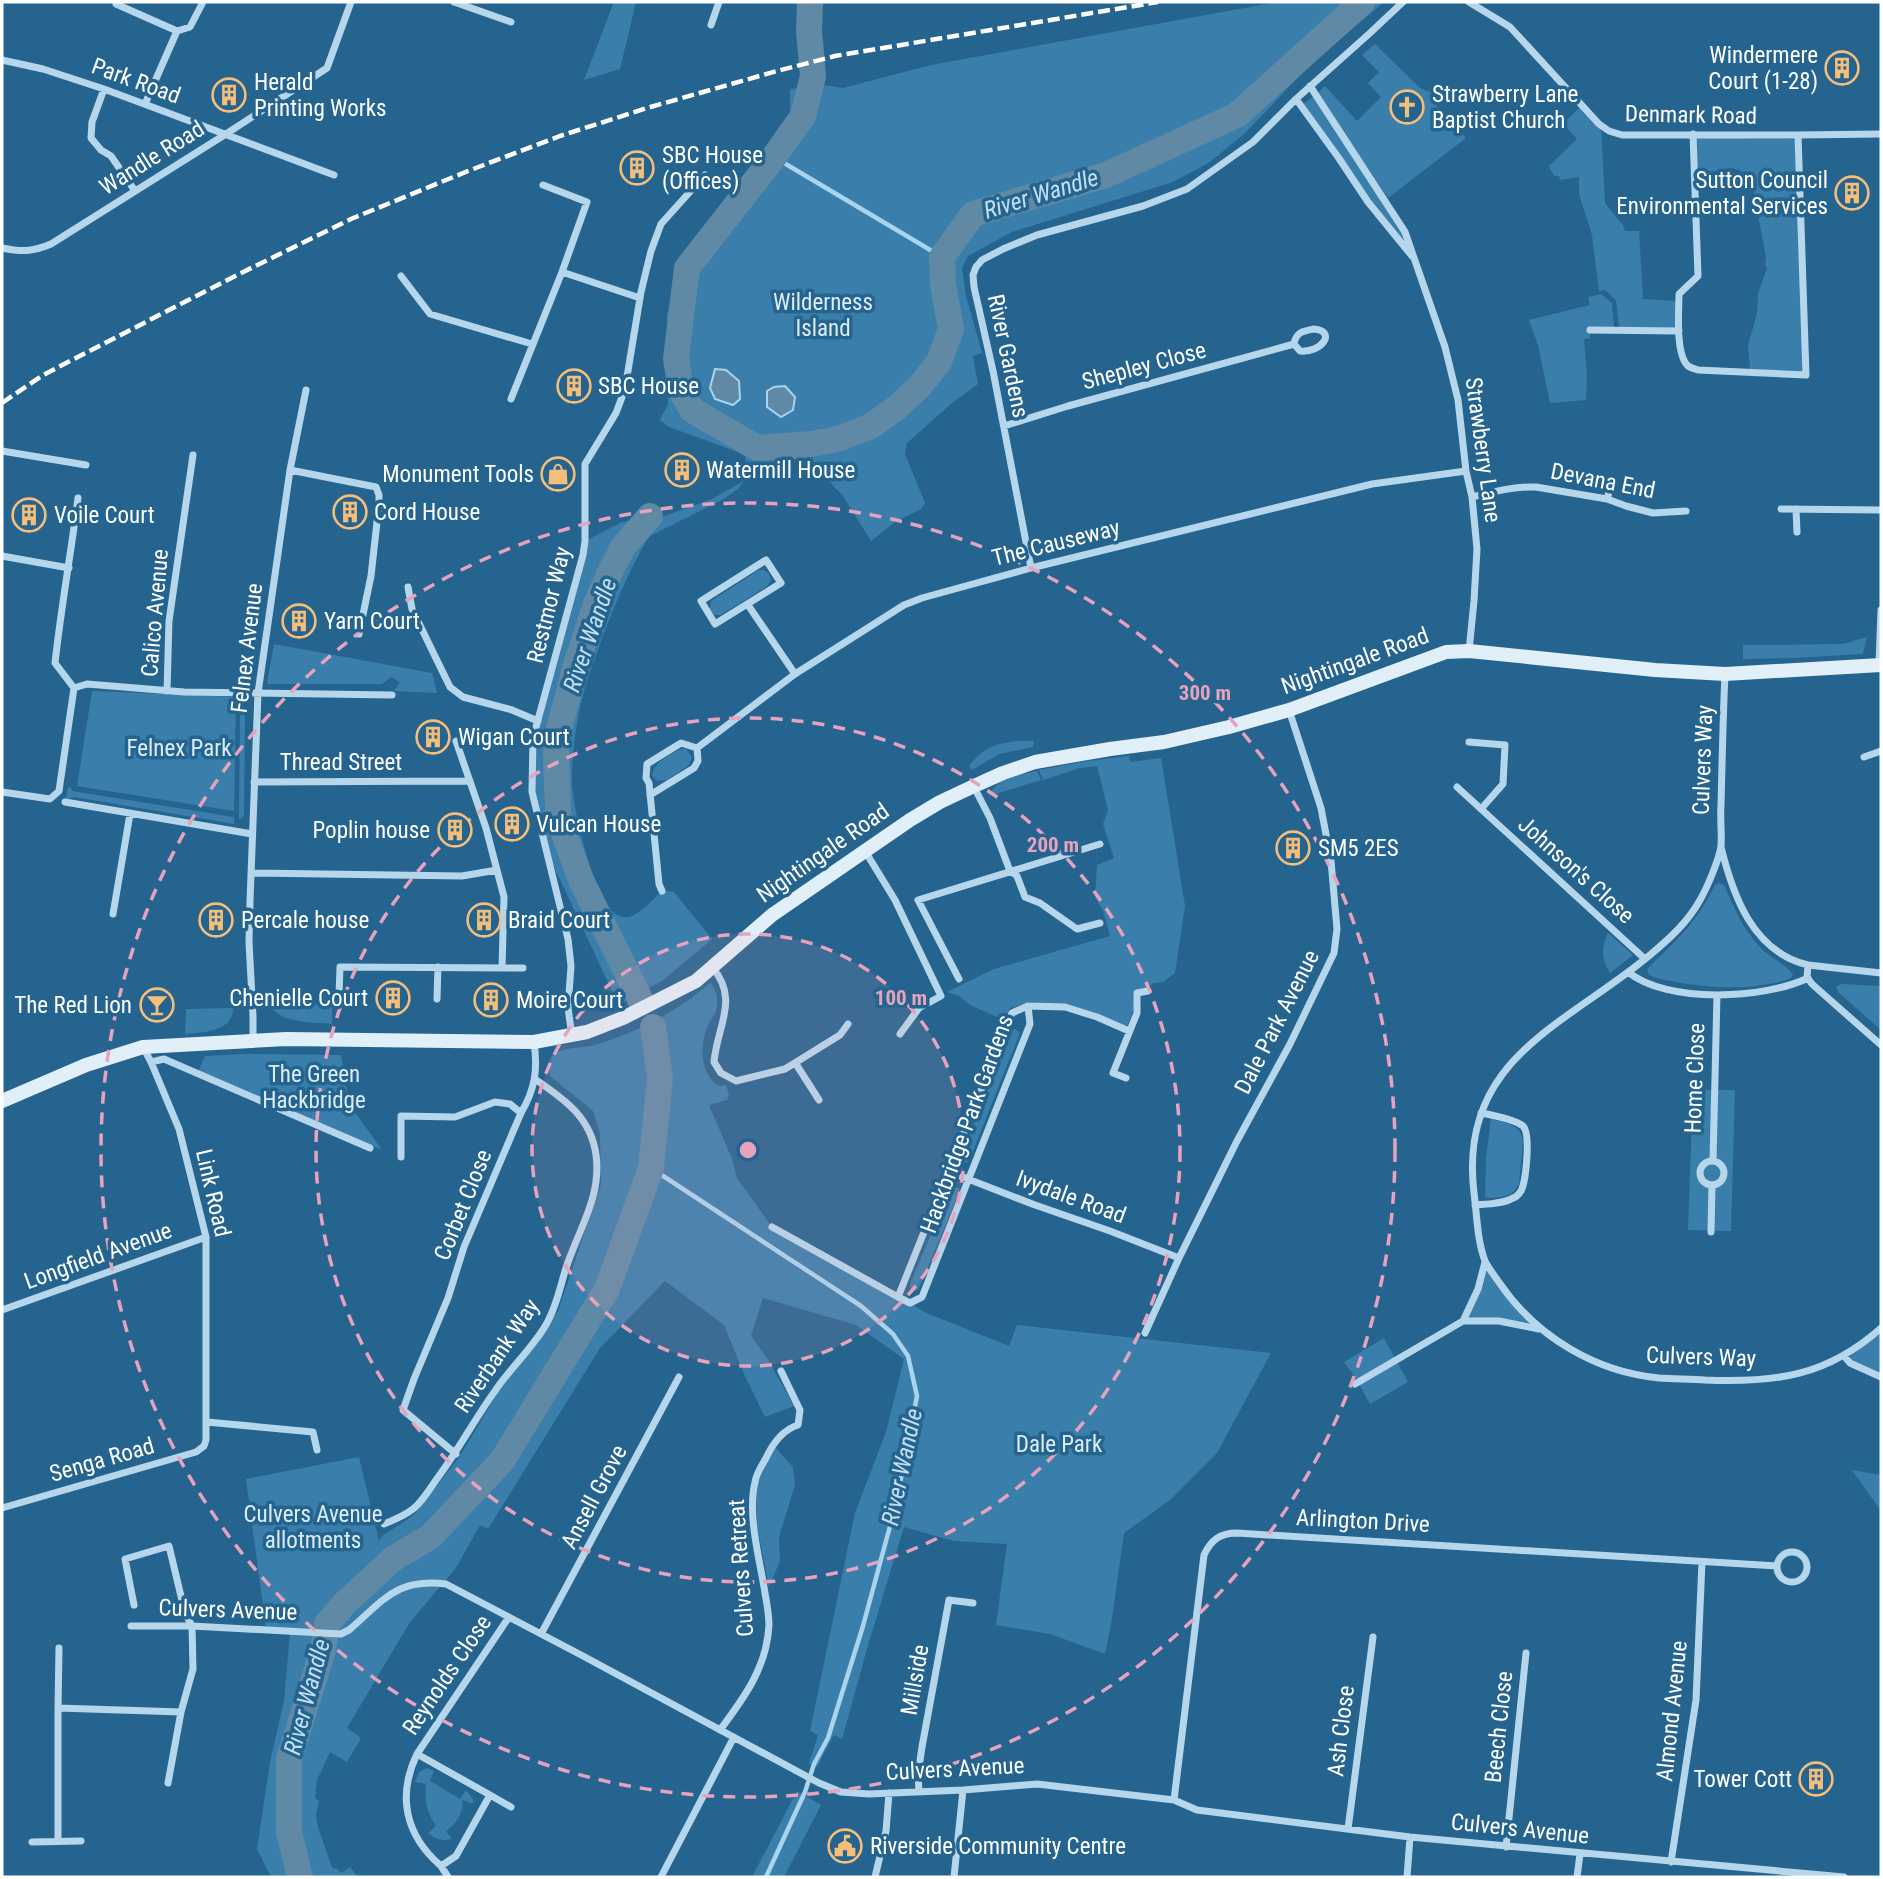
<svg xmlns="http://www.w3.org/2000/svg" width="1883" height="1879" viewBox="0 0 1883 1879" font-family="'Roboto Condensed',sans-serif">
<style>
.green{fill:#3a7fab}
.water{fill:#5f89a5;stroke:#aad3ec;stroke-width:2}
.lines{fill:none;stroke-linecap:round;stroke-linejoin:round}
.stream{stroke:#aad3ec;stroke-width:4.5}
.river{stroke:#5f89a5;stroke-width:26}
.minor{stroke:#b6d7eb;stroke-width:7}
.secondary{stroke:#e1eff9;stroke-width:14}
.rail{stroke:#fff;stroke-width:4.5;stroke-dasharray:12 5;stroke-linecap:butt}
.ring{fill:none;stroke:#e7a3bd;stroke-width:3.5;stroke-dasharray:12 9}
.labels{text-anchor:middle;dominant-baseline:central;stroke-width:7;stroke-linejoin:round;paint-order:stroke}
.poi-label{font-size:23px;fill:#fff;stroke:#25648f;text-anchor:start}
.street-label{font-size:23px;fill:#fff;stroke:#25648f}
.park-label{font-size:23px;fill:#dbedf8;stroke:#25648f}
.water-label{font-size:24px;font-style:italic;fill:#c2e0f2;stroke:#25648f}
.centre{fill:#e7a3bd;stroke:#25648f;stroke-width:3.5}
.ring-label{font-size:21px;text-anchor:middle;font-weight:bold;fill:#e7a3bd;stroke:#25648f;stroke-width:7;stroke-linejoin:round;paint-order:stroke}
</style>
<rect width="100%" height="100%" fill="#25648f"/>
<!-- green -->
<path class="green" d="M614,2H636L620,69L584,80Z
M1278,2H1384L1308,67L1244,134L1210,162L1173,182L1012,232L968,256L962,268L966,296L982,353L973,356L978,384L952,403L907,443L905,454L925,503L921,509L895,522L871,541L843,496L807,458L759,466L747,476L738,489L722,500L650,536L645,543C627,575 614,607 601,641C593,663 585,685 580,707C576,728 571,761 572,782C573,811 592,886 610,909C614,915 622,918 629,917C641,914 653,899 662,891L674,892L712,939L662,981L618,1004L544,845L532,792L533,738L585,541L622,522L665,516L712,499L742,482L746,455L669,427L660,420L668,404L667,315L681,259L779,148L790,112V89L824,85L843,88L931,65Z
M1375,44L1420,88L1426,91L1438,93L1432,101L1466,138L1388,198L1317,94L1325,86L1357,121L1381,97L1368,83L1379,72L1362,55Z
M1314,96L1403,232L1412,254L1369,201L1302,105Z
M1580,107L1601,128L1605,203L1623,225L1625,231H1639L1643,299L1677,301V329L1619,328L1616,300L1605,290L1599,291L1592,235L1579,194V177L1560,180L1559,176H1554L1549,166L1577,139L1563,124Z
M1696,137L1795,139L1802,325V373L1750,369L1748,345L1757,314L1758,294L1767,268L1765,265L1766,257L1754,194L1751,181L1746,174L1739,170L1731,168L1697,175Z
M1601,294L1612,303L1614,328H1590V338L1584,339L1587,374L1586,400L1550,403L1538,345L1529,320L1590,305L1588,297Z
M759,570H764L769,574L771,580L767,586L721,615H715L710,611L711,601Z
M1867,637L1863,654L1794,658L1743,659V645L1843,644Z
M274,644L432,673L437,693L394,691L400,682L391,677L382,684H267Z
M92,691L236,697L234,811L77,786Z
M245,711L244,816L239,820L240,714Z
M1016,741H1034L1033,747L999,754L972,770L969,766C985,747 992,745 1016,741Z
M682,749H686L692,757L689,765L667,780L657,781L652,775C654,762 670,754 682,749Z
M1129,756L1130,762L1161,758L1185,906L1175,973L1163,982L1153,983L1147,989L1133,992L1134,1008L1127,1027C1087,1009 1053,996 1010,1008L1004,1020L970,1005L959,996L947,992L994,969L1110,936L1103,910L1095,898L1097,865L1114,858L1103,824L1108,810L1097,766L1080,768L1043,780L1039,770L1081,762Z
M1037,771L1041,780L989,796C996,778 1019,775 1037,771Z
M68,787L71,788L72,791L234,817V824L74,797L68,799L66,798Z
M1719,883L1724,885C1734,907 1743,930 1760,947C1768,957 1788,965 1793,975L1790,979C1754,990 1712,989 1676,982C1667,980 1657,979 1649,975L1647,969L1649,967C1678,939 1697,922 1715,885Z
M1608,933L1633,955L1610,973C1601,959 1601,947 1608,933Z
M710,983C715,988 718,995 717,1003C717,1012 714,1016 709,1023C701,1038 699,1067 712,1080C717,1085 719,1087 726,1085L729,1095L727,1100L709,1105L732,1159L737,1178L772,1227L910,1303L924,1312L1009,1346L1017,1325L1271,1353L1217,1453L1170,1500L1124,1533L1111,1625L1105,1654L1050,1634L996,1625L1007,1544L954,1541L904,1527L869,1642L842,1739L834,1735L817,1767L809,1763L818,1735L810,1731L855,1513L886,1432L904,1359L856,1325L763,1298L751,1336L767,1358L794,1406L765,1417L745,1376L724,1325L665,1281L600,1348L488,1529L480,1525L456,1568L410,1622L347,1728L361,1738L347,1762L330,1752L317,1780L315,1798L319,1801L316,1815L318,1827L332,1868L337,1869L341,1873L350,1867L358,1877H271L257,1849L270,1762L284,1701L290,1632L266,1629L246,1479L359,1457L379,1541L382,1536L414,1515L460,1456L500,1389L538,1343L558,1311L601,1184L600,1134L593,1111L550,1076C549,1067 547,1056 557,1052C568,1047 583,1048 595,1045C636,1033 678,1011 710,983Z
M1841,984L1881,986V1030L1838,992L1836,987Z
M332,1003V1024C312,1022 284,1024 270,1007Z
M234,1008C232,1014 231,1021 226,1024C216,1032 198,1033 185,1034L186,1009Z
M1015,1029L1020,1033L969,1161L966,1163L960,1158L1011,1030Z
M246,1054L341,1055L349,1104L382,1150L198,1072L205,1056Z
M1693,1090H1735L1731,1231L1688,1230Z
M1491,1119C1505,1123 1521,1124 1523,1141L1519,1184C1511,1199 1501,1197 1485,1198L1486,1158Z
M954,1187L959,1188V1193L919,1288L916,1291L910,1288V1284L950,1190Z
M1486,1265L1518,1310L1530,1324L1508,1319L1466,1318Z
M1881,1333V1373L1852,1360L1849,1357Z
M1384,1338L1408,1382L1370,1404L1356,1378L1344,1362Z
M775,1447L793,1467L795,1485L779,1537L780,1561L769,1587L757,1525L756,1484Z
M1852,1470L1881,1475V1511Z
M427,1768L434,1771L430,1781L460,1799L466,1790L473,1799V1804L462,1800C464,1813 456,1824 446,1831L452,1839C443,1841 435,1840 428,1833L436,1826C427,1812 424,1801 426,1784L415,1782L419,1772Z
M797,1791L821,1805L784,1877H752Z"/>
<!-- water -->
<path class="water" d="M715,369L726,370L739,381L740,399L733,405L715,399L710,388Z
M785,386L795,397L793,410L781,417L767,407V391L774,387Z"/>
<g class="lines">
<!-- stream -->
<path class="stream" d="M774,157L942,257
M651,1168L861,1306L893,1334L908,1356L917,1396L896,1504L863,1626L828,1738L814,1764L805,1792L766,1877"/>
<!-- river -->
<path class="river" d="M810,2L809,31L813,76L803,116L774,157L687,268L676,358L681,391L692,410L757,448L811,444L838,439L871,426L895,409L919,387L939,362L951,329L943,284L942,257L973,214L1106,175L1237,115L1362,2
M640,999L581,880L563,831L558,812L556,753L557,737L575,668L596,604L612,568L623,547L650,516
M300,1877L289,1832V1759L323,1650L327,1624L344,1604L394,1558L430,1537L502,1461L607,1289L651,1168L660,1078L653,1027"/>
<!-- minor -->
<path class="minor" d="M117,2L116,4L177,31L190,27L202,4
M454,2L511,22
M1469,2L1510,27L1599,124L1609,131L1622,135H1798L1881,134
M711,25L719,2
M2,60L43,69L104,89L334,175
M1310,86L1405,232L1445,347L1458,400L1466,471L1472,497L1477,549L1474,601L1469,651
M104,89L92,122L91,138L101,150L111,156L135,191
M1296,99L1338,157L1368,202L1412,256
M145,104L177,31
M1693,134L1698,276L1679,294C1679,310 1675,354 1688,366C1691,368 1695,369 1698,370L1806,375L1798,135
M2,248C22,252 32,252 51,244L226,134L327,68L351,2
M562,272L640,298
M401,276L430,314L532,344
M1314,329C1337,331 1322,353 1300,351L1294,344C1296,332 1303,331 1314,329Z
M1590,330L1679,331
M511,399L562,272L587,202L543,185
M1004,426L1068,406L1294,344
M2,451L86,465
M290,470L376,487L379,495V504L371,576L359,634
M1472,497C1493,492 1515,486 1536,487L1607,499L1626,506L1653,513L1686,511
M1607,499L1612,481
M1781,509L1881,510
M1796,509L1797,532
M2,556L69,568
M766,560L781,583L715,624L701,601Z
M1031,568L993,371L974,287L973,275L976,267L982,260L1003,249L1037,235L1143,206L1187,189L1253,142L1296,99L1370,33L1403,2
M408,587L412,609L450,687L463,697L512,710L538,721
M748,605L795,674
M1879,664L1881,610
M1725,674C1723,718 1722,762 1721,806C1720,819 1722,834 1721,846C1719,860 1707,888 1700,900C1688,922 1669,939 1650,955C1565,1026 1458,1058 1474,1193C1477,1215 1477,1240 1485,1261C1489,1269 1496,1278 1501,1285C1537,1337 1596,1372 1659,1378C1675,1379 1690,1379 1705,1380C1776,1383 1827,1376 1881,1328
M74,688L87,684L184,692L392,695
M167,691L169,621L193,455
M456,741L486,828L504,897L502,968
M1469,742L1505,745L1503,784L1481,809
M697,748L795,674L904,605L922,598L1031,568L1372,484L1466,471
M1864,757L1881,751
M254,782L470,781
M974,787L990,818L1010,871L1017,876L1025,897L1040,903L1077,929L1100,923
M1457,787L1645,959
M2,792L50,799L59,791L74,688L55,663C61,608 71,553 78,498
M650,795L694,768L698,761L697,748
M65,802L252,834
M1721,847C1733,896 1753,952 1808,965L1807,977L1812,984L1881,1045
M865,851L895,900L941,996L919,1008L900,1034
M251,873L462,876L497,870
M662,891L659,884L649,783L646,778L647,764L681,743L697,748
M113,914L130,814
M1808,965L1881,973
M712,967C740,999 717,1026 714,1062L721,1073L736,1081L785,1069L840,1035L848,1024
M1628,972C1667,1004 1765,999 1808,978
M959,979L918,900L1100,844
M339,996L340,967L523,968
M437,999L438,967
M572,1036L568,1008L571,966L568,939L532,792L533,738L583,555L585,541V464L616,413L625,389L641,292L651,251L661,224L705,175
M253,1040V1016L249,942L250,901L258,693L290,470L306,390
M151,1062L164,1059L370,1148
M796,1064L819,1100
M1126,1078L1113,1073L1137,1013V993L1148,991
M401,1157V1116L455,1117L495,1102L510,1104L521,1113
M1713,1161L1717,995
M1700 1173a12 12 0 1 1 24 0a12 12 0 1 1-24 0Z
M950,1172L1035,1205L1110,1231L1179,1258
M1475,1205C1487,1204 1503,1204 1513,1198C1517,1197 1519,1194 1521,1191C1526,1181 1531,1134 1523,1126C1514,1119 1492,1115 1481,1113
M772,1227L898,1297L910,1303L922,1297L1030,1024L1028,1006
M1711,1232L1712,1185
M898,1297L1012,1013L1028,1006L1065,1007L1097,1017L1129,1031
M2,1310L206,1237
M1463,1321L1478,1289L1485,1262
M1145,1333L1179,1258L1237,1141L1290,1044L1334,953L1337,929L1331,861L1321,808L1289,710
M1844,1356L1850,1363L1881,1377
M1355,1384L1463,1321H1499L1539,1329
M207,1422L313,1432L317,1450
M456,1454L403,1410L414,1379L448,1298L464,1247L521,1113C535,1089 538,1070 534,1042
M2,1508L196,1452L204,1446L206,1440V1237L179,1129L151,1062L143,1047
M384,1524C394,1520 404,1516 413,1509C422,1502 429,1490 436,1480C458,1451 474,1420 495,1391C511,1367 533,1348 547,1323C557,1305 560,1287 566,1268C578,1231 602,1196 596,1155C591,1117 564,1099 535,1079
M1777 1567a15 15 0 1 1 30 0a15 15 0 1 1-30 0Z
M134,1605L125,1559L169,1546L185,1613L192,1626L193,1669L181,1712L168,1783
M131,1626H192L341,1634L349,1630C384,1600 396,1578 446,1584L583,1656L819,1783L841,1792L869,1794L963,1790L1037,1784L1174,1800L1197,1810L1410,1837L1844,1877
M541,1634L679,1377
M58,1708L59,1648
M720,1730C744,1698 767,1667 769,1625C769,1615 767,1604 765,1593C760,1560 747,1516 755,1482C756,1474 762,1465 766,1458C773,1443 782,1430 798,1425L800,1410L781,1371
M417,1754L490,1795L456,1856L441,1866C405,1835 397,1796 417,1754L509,1617
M919,1792L918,1774L922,1747L949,1600L973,1603
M490,1795L511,1807
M1174,1800L1204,1555C1211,1540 1220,1533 1237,1533L1777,1566
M1348,1829L1373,1637
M58,1841V1708L181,1712
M32,1842L81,1841
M1506,1847L1526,1653
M1671,1862L1696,1700L1702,1562
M441,1866L448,1877
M661,1877L734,1737
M875,1877L886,1831L889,1793
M954,1877L963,1790
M1407,1877L1410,1837
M1577,1877L1580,1854"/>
<!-- secondary -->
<path class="secondary" d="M2,1101L86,1065L143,1047L286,1039L534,1042L587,1032L623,1018L696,981L772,915L804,893L910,820L940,802L974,786L1003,773L1035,762L1110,749L1164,742L1229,727L1289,710L1446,652L1469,651L1655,670L1725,674L1881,665"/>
<!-- rail -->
<path class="rail" d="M2,403L43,375L239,274L351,219L468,171L560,136L647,108L777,71L835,56L1158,2"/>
</g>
<!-- distance rings -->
<circle cx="748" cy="1150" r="216" fill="#e7a3bd" fill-opacity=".12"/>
<g class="ring">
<circle cx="748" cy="1150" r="216"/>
<circle cx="748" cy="1150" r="432"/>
<circle cx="748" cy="1150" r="647"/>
</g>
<!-- icons -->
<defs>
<symbol id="building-ring" viewBox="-11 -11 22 22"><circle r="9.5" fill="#25648f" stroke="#f5be7a" stroke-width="1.5"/><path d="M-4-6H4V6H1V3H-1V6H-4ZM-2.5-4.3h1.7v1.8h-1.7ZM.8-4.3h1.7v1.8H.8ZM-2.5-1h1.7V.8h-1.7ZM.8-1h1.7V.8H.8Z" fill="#f5be7a"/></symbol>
<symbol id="church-ring" viewBox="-11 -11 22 22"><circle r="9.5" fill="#25648f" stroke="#f5be7a" stroke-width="1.5"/><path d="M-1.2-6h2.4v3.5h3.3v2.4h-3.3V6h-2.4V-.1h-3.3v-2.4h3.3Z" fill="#f5be7a"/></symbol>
<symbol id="shop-ring" viewBox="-11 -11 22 22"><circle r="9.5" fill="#25648f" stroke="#f5be7a" stroke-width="1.5"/><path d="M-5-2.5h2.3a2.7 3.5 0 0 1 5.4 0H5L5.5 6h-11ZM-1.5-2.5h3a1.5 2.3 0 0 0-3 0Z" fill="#f5be7a"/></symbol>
<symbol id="bar-ring" viewBox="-11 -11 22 22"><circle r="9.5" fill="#25648f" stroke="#f5be7a" stroke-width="1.5"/><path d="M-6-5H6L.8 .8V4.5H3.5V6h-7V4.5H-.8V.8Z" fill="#f5be7a"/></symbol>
<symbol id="civic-ring" viewBox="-11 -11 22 22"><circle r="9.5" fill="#25648f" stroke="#f5be7a" stroke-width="1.5"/><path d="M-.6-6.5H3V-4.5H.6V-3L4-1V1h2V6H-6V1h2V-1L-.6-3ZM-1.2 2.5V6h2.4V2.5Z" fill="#f5be7a"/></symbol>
</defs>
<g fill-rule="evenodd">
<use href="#building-ring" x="1823" y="49" width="38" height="38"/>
<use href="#building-ring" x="210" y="76" width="38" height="38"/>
<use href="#church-ring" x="1388" y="88" width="38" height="38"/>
<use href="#building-ring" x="618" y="149" width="38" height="38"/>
<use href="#building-ring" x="1833" y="174" width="38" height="38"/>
<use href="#building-ring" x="555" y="367" width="38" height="38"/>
<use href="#building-ring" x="663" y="451" width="38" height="38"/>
<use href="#shop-ring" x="539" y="455" width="38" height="38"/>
<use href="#building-ring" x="331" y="493" width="38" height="38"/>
<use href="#building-ring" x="10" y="496" width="38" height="38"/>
<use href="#building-ring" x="280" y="602" width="38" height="38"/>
<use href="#building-ring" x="414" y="718" width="38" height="38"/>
<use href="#building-ring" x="493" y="805" width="38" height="38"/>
<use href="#building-ring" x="436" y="811" width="38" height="38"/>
<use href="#building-ring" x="1274" y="829" width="38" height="38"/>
<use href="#building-ring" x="197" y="901" width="38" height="38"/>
<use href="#building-ring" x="465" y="901" width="38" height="38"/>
<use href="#building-ring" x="374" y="979" width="38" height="38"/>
<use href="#building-ring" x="472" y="981" width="38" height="38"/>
<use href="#bar-ring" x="138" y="986" width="38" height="38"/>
<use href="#building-ring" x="1797" y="1760" width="38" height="38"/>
<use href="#civic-ring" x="826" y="1827" width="38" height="38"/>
</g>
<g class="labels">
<!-- poi labels -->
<g class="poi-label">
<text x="1818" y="55" text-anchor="end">Windermere<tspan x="1818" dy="26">Court (1-28)</tspan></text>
<text x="254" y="82">Herald<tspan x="254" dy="26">Printing Works</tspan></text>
<text x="1432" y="94">Strawberry Lane<tspan x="1432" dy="26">Baptist Church</tspan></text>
<text x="662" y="155">SBC House<tspan x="662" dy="26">(Offices)</tspan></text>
<text x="1828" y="180" text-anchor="end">Sutton Council<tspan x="1828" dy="26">Environmental Services</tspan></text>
<text x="598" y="386">SBC House</text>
<text x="706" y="470">Watermill House</text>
<text x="534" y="474" text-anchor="end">Monument Tools</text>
<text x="374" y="512">Cord House</text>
<text x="54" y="515">Voile Court</text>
<text x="324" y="621">Yarn Court</text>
<text x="458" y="737">Wigan Court</text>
<text x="536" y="824">Vulcan House</text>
<text x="430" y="830" text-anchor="end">Poplin house</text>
<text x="1318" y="848">SM5 2ES</text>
<text x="241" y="920">Percale house</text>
<text x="508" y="920">Braid Court</text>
<text x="368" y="998" text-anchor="end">Chenielle Court</text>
<text x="516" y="1000">Moire Court</text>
<text x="132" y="1005" text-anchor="end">The Red Lion</text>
<text x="1792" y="1779" text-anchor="end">Tower Cott</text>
<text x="870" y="1846">Riverside Community Centre</text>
</g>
<!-- street labels -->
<g class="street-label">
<text transform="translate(136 81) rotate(20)">Park Road</text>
<text transform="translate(1691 115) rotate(1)">Denmark Road</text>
<text transform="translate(152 158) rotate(-32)">Wandle Road</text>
<text transform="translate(1008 356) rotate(78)">River Gardens</text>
<text transform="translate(1144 366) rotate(-15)">Shepley Close</text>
<text transform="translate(1483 450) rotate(82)">Strawberry Lane</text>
<text transform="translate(1603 481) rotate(11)">Devana End</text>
<text transform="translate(1056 543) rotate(-14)">The Causeway</text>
<text transform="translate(549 605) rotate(-76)">Restmor Way</text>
<text transform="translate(155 613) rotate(-85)">Calico Avenue</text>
<text transform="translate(247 648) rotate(-83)">Felnex Avenue</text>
<text transform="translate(1355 661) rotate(-20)">Nightingale Road</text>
<text transform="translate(1703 760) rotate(-88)">Culvers Way</text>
<text x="341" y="762">Thread Street</text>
<text transform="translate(823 853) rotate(-35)">Nightingale Road</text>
<text transform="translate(1576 870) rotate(42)">Johnson's Close</text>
<text transform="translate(1277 1022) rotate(-63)">Dale Park Avenue</text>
<text transform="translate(1695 1078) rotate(-88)">Home Close</text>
<text transform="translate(967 1124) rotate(-70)">Hackbridge Park Gardens</text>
<text transform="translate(213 1193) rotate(77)">Link Road</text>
<text transform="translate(1071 1197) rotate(20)">Ivydale Road</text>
<text transform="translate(463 1205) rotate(-68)">Corbet Close</text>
<text transform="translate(98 1256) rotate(-20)">Longfield Avenue</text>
<text transform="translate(497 1356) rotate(-56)">Riverbank Way</text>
<text transform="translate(1701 1357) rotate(2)">Culvers Way</text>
<text transform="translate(102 1460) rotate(-16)">Senga Road</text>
<text transform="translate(594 1497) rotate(-62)">Ansell Grove</text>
<text transform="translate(1363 1521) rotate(3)">Arlington Drive</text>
<text transform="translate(741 1568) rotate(-94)">Culvers Retreat</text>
<text transform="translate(228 1610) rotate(2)">Culvers Avenue</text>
<text transform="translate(447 1675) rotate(-56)">Reynolds Close</text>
<text transform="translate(915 1680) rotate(-80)">Millside</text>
<text transform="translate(1672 1711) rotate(-84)">Almond Avenue</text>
<text transform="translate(1499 1727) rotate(-84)">Beech Close</text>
<text transform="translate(1341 1731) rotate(-83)">Ash Close</text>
<text transform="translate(955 1769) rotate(-3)">Culvers Avenue</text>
<text transform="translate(1520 1829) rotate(6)">Culvers Avenue</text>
</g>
<!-- park labels -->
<g class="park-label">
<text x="823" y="302">Wilderness<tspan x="823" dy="26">Island</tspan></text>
<text x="179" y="748">Felnex Park</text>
<text x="314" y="1074">The Green<tspan x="314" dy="26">Hackbridge</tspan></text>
<text x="1059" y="1444">Dale Park</text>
<text x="313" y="1514">Culvers Avenue<tspan x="313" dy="26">allotments</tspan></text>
</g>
<!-- water labels -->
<g class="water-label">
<text transform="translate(1041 194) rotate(-17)">River Wandle</text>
<text transform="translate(590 635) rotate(-71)">River Wandle</text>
<text transform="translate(902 1467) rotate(-78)">River Wandle</text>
<text transform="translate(307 1697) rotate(-75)">River Wandle</text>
</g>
</g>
<circle cx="748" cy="1150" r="10" class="centre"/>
<g class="ring-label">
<text x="1205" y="700">300 m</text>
<text x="1053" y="852">200 m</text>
<text x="901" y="1005">100 m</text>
</g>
<!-- border -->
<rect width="1883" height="1879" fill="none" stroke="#ffffff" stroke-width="7"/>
</svg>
